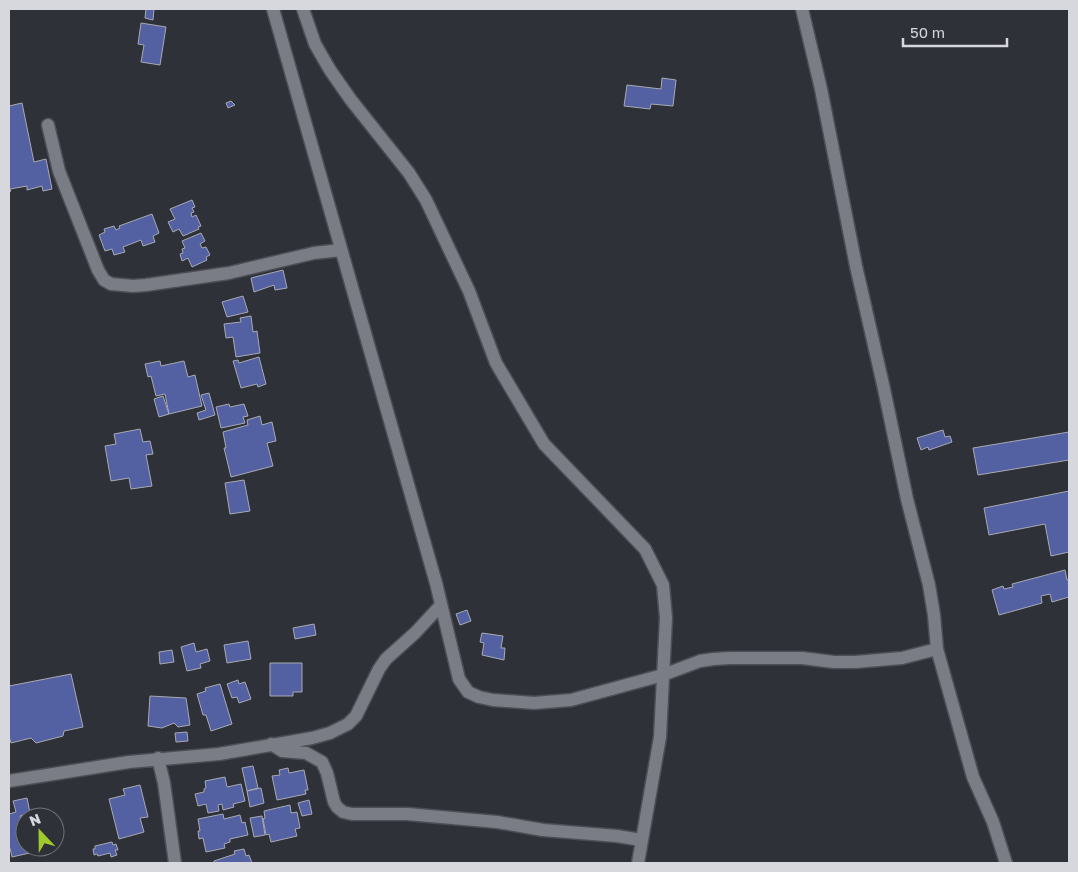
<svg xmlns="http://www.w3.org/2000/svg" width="1078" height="872" viewBox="0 0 1078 872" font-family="'Golos Text',sans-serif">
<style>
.building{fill:#5360a2;stroke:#a8aab3}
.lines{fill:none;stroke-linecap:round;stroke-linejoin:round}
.minor-casing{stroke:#4d4e55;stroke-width:15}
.minor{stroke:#7b7d86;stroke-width:12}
</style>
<rect width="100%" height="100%" fill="#2f3138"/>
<!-- building -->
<path class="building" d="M146,9H154L153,20L145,18Z
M141,23L166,27L160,65L141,62L144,45L138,44Z
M662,78L676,80L673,106L651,104L650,109L624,106L627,85L661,89Z
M231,101L235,105L228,108L226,103Z
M22,103L34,162L46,159L52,189L43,191L42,186L27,190V186L10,189L11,191L9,192V106Z
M192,200L195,207L192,208L194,212L191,213L192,217L196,215L201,226L198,227L199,229L183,236L179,229L173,232L168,222L175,219L170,209Z
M152,214L159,233L153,236L155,242L143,246L141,240L123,247L125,252L114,255L112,249L105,251L99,235L105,232L104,229L114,226L116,230L120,228L119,226Z
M201,233L205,241L200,244L202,248L206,247L210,255L206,257L207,260L192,267L188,258L182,261L180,254L183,253L182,249L185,248L182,241Z
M283,270L287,288L275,290L274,285L254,292L251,278Z
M243,296L248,312L227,317L222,302Z
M251,316L253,332L257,331L260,353L236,357L233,337L226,338L224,324L241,322L240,318Z
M259,357L266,384L258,387L257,384L241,388L233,361L238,360L239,363Z
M160,361L161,366L184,361L188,377L195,375L202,406L169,414L165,394L156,396L151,376L148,377L145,364Z
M209,393L215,415L199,420L197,413L206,410L201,395Z
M163,396L169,414L159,417L154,399Z
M229,404L230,407L244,404L248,416L243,417L245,423L221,428L216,407Z
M260,416L262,425L272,422L276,441L267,443L273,466L231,477L224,448H226L223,432L248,425L247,420Z
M140,429L143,442L150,441L153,454L146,455L152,486L131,489L129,478L111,481L105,446L116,444L114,434Z
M943,430L945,437L950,436L952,442L929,450L928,447L921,450L917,438Z
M1069,432V460L978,475L973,448Z
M244,480L250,511L230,514L225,483Z
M1069,491V552L1051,556L1045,524L989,535L984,508Z
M1065,570L1067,580H1069V597L1052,602L1050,594L1041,596L1042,603L999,615L992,590L1003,586L1004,589L1013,587L1012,584Z
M467,610L471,621L460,625L456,614Z
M314,624L316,635L295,639L293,628Z
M482,633L503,636L501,648H505L504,660L482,655L484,643L480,642Z
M248,641L251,659L227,663L224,645Z
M194,643L196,652L207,649L210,661L200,664L201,668L187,671L181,647Z
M172,650L174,662L160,664L159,652Z
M270,663H302V692H293V696H270Z
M71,674L83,727L64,731L63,736L36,743L31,738L11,743L9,736V686Z
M238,680L239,684L245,682L251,699L239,703L237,697L232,698L227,684Z
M220,684L232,724L211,731L206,715H203L197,694L206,691L205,688Z
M150,696L186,698L190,725L178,727L174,723L162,728L148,726Z
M187,732L188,741L176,742L175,733Z
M253,766L258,788L247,791L242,768Z
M288,768L289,773L304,770L308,790H305L306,794L277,800L272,776L280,775L279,770Z
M225,777L227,787L241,784L245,801L233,804L234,807L223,810L222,804L218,805L219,811L208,813L206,804L198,806L195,794L204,792V789L206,788L205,781Z
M140,785L148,817L140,818L144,832L119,839L109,799L125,795L123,789Z
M261,788L264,803L250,807L247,791Z
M27,798L30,813L20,816L22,822L25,821V847H33L34,852L12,857L10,848L9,849V814L16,812L13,801Z
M309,800L312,814L302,816L298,803Z
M290,805L291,813L297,812L300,828L295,829L297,836L271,842L269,834L266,835L263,819L265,818L264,811Z
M223,814L224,819L240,815L242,823L245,822L248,835L230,839V842L224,844L225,848L206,852L203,838L199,839L198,831H200L198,819Z
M262,816L265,835L254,837L250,818Z
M112,842L113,845L116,844L118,850H115L117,855L111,857L110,853L98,856L97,854L94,855L93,849H95V846Z
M244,849L246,856L249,855L252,863H214V861L235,854L234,851Z"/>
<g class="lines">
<defs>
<path id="minor" d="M273,9L436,583L459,679L468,692L479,697L493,700L534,703L571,700L663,675L700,661L714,659L730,658H802L834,662H855L902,658L937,649
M303,9L315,44L330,70L351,100L409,173L426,200L469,291L496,363L544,444L645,549L663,585L666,618L660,737L638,863
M802,9L821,89L856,266L884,389L907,499L929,585L934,615L937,649L973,777L993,822L1006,863
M48,125L59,171L98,270L104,280L111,284L133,286L146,285L229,273L314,253L341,250
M271,744L282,751L306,753L322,762L327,773L334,802L337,807L343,812L352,814H407L497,822L543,830L617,836L641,840
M158,758L164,783L175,863
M9,781L129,762L219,754L312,738L330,733L348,724L356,716L379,669L386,659L415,633L441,605"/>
</defs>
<!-- minor casing -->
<use href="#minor" class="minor-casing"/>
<!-- minor -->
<use href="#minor" class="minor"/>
</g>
<!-- border -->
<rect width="1078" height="872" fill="none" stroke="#d7d8dd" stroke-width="20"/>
<!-- north arrow -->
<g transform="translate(40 832) rotate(338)"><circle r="24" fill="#2f3138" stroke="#72747a"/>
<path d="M0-4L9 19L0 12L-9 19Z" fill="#a0c92b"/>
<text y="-8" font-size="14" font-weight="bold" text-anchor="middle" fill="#d7d8dd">N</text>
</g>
<!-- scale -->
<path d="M903 38v8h104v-8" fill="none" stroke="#d7d8dd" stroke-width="2.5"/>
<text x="910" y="38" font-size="15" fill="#d7d8dd" stroke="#2f3138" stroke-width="4" paint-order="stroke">50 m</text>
</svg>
